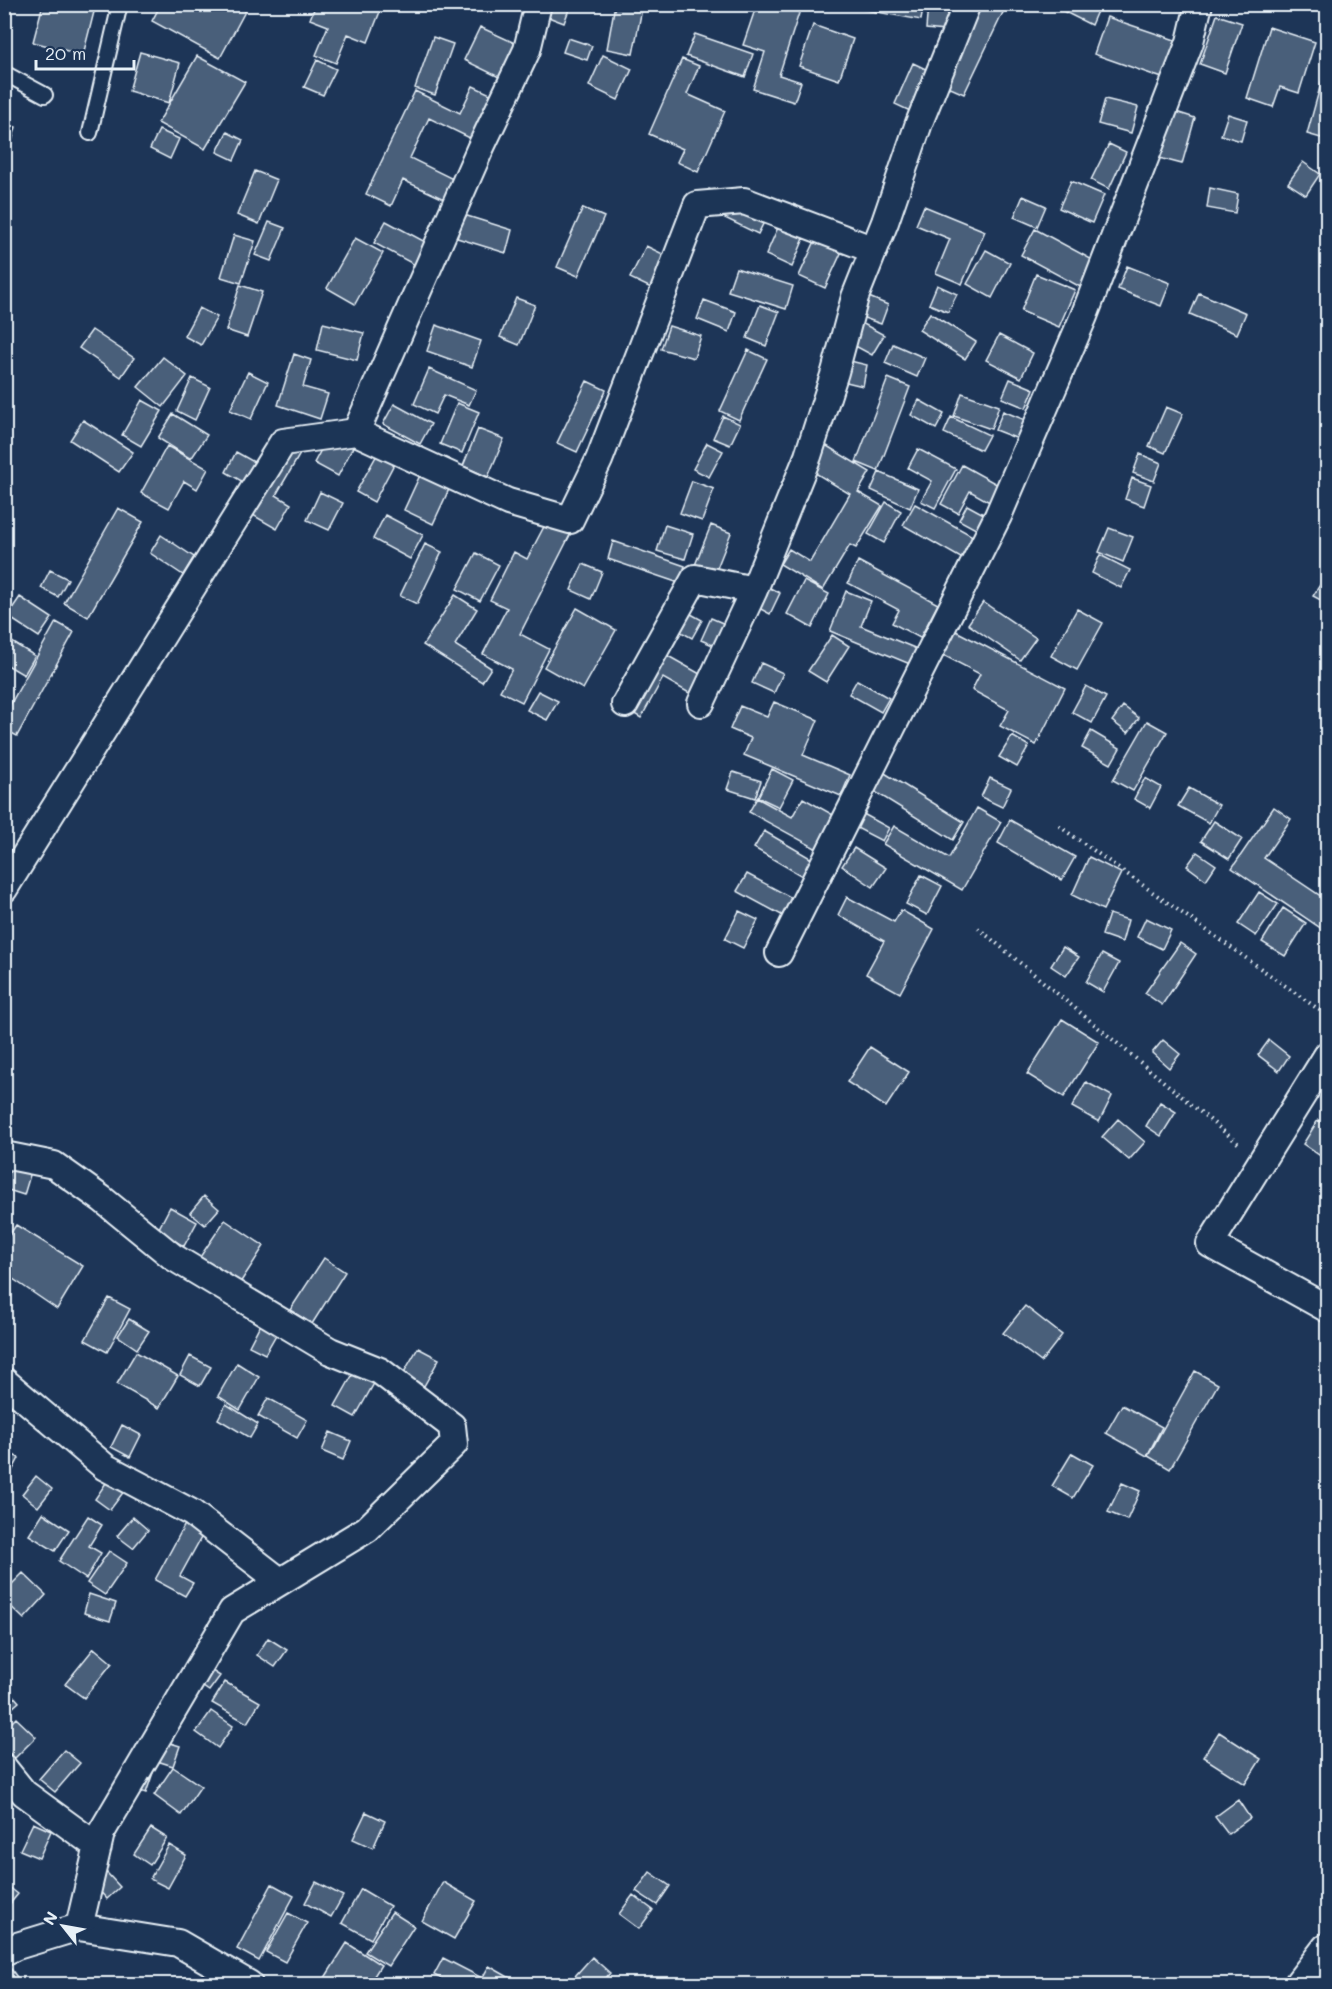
<svg xmlns="http://www.w3.org/2000/svg" width="1332" height="1989" viewBox="0 0 1332 1989" font-family="Mali,sans-serif">
<style>
.building{fill:#495e7a;stroke:#e8f1f8;stroke-width:1.5}
.lines{fill:none;stroke-linecap:round;stroke-linejoin:round}
.service-casing{stroke:#e8f1f8;stroke-width:18}
.minor-casing{stroke:#e8f1f8;stroke-width:30}
.tertiary-casing{stroke:#e8f1f8;stroke-width:36}
.path{stroke:#e8f1f8;stroke-width:4;stroke-dasharray:1.5 4.5;stroke-linecap:butt}
.service{stroke:#1d3557;stroke-width:14}
.minor{stroke:#1d3557;stroke-width:26}
.tertiary{stroke:#1d3557;stroke-width:32}
</style>
<rect width="100%" height="100%" fill="#1d3557"/>
<filter id="ink" filterUnits="userSpaceOnUse"><feTurbulence type="fractalNoise" baseFrequency=".0167" numOctaves="2"/><feDisplacementMap in="SourceGraphic" scale="12" xChannelSelector="R" yChannelSelector="G"/><feConvolveMatrix kernelMatrix="1 2 1 2 8 2 1 2 1" color-interpolation-filters="sRGB"/></filter>
<g filter="url(#ink)">
<!-- building -->
<path class="building" d="M43,4H96L83,55L33,42Z
M161,4H249L220,58L152,21Z
M316,4H383L368,42L348,34L336,63L316,55L328,26L310,19Z
M547,4H571L564,23L543,15Z
M615,4H643L633,54L607,49Z
M757,4H792L801,7L779,75L801,82L794,102L753,89L765,52L743,45Z
M850,4H924L921,20L849,7Z
M928,4H957L954,32L926,29Z
M978,4H1007L964,94L939,83Z
M1049,4H1100L1091,25Z
M1217,15L1242,23L1225,73L1200,64Z
M1107,17L1178,41L1165,79L1094,54Z
M813,25L853,39L839,80L799,66Z
M480,27L517,44L501,78L464,60Z
M1269,27L1315,42L1299,93L1280,87L1273,107L1247,98Z
M695,34L753,54L745,77L686,56Z
M433,37L453,44L435,95L415,88Z
M568,38L592,46L587,60L563,52Z
M140,52L180,63L169,103L129,91Z
M603,55L632,69L618,100L589,86Z
M197,56L245,82L205,149L158,123Z
M682,59L699,66L687,94L725,111L698,172L677,162L683,149L649,134Z
M317,60L336,69L323,95L304,87Z
M1327,62H1328V140L1307,134Z
M913,63L928,70L910,111L895,104Z
M473,86L497,97L476,141L429,118L410,158L455,180L446,200L403,180L391,206L366,194L415,91L460,113Z
M1105,99L1138,107L1131,133L1098,124Z
M1173,111L1195,118L1182,164L1159,158Z
M1228,114L1247,120L1241,141L1221,135Z
M4,124L16,127L7,160H4Z
M159,130L179,139L170,159L150,149Z
M227,132L243,140L234,160L217,152Z
M1109,144L1126,152L1109,189L1091,180Z
M1303,162L1320,174L1306,195L1288,183Z
M255,171L277,180L259,224L237,215Z
M1071,181L1104,195L1092,223L1059,208Z
M1210,188L1238,194L1235,213L1207,208Z
M709,189L767,216L758,234L700,206Z
M1023,196L1046,206L1037,227L1014,217Z
M924,206L985,231L962,284L936,273L950,239L916,225Z
M583,208L604,217L578,276L557,267Z
M464,215L512,230L506,253L457,238Z
M386,221L429,244L417,266L374,243Z
M269,222L285,228L271,261L255,255Z
M779,225L805,236L792,267L766,255Z
M1035,229L1100,264L1086,290L1021,255Z
M234,235L255,241L241,283L221,277Z
M355,238L383,253L355,304L327,288Z
M816,239L842,251L825,288L799,276Z
M646,246L667,256L651,288L630,278Z
M986,250L1010,263L992,298L967,284Z
M1127,266L1170,283L1161,306L1118,289Z
M736,268L793,286L786,309L728,291Z
M1036,274L1075,290L1059,327L1021,311Z
M240,285L262,292L247,337L226,330Z
M937,285L957,294L948,312L929,304Z
M1199,293L1246,313L1237,334L1190,314Z
M864,295L888,305L881,324L856,315Z
M516,298L535,305L519,345L500,337Z
M704,300L736,312L729,332L697,319Z
M760,305L779,312L766,346L747,338Z
M199,308L217,317L201,345L184,336Z
M930,313L976,342L965,359L919,330Z
M858,321L884,335L872,355L846,341Z
M323,323L364,333L357,360L317,350Z
M436,325L481,341L472,367L427,351Z
M669,326L701,336L694,358L661,349Z
M92,330L134,358L121,377L79,348Z
M999,335L1033,353L1021,378L986,360Z
M893,344L925,358L917,377L885,363Z
M748,350L767,359L739,420L720,411Z
M294,354L311,360L303,387L328,394L320,419L278,405Z
M163,357L187,376L163,407L138,387Z
M846,360L867,365L863,386L842,381Z
M429,369L476,390L469,405L444,395L435,414L414,404Z
M248,372L268,382L251,419L230,410Z
M192,378L210,387L195,420L177,411Z
M888,378L910,387L878,471L856,462Z
M1010,379L1034,389L1026,408L1002,398Z
M587,381L606,390L577,452L557,443Z
M962,393L999,406L991,429L954,416Z
M142,400L162,411L141,446L122,435Z
M919,400L944,414L936,429L911,415Z
M457,403L479,412L462,453L440,444Z
M394,404L431,424L420,444L383,424Z
M1166,407L1183,414L1165,453L1149,446Z
M1003,411L1025,420L1018,439L995,430Z
M173,414L207,435L191,459L158,438Z
M723,416L740,424L730,445L713,438Z
M951,417L989,435L981,450L944,433Z
M83,420L133,452L119,472L70,440Z
M478,429L504,439L488,477L463,466Z
M291,433L307,442L276,495L291,504L277,529L246,511Z
M330,433L354,445L338,476L314,463Z
M707,443L723,451L709,477L693,469Z
M822,443L870,472L858,492L882,506L856,548L850,545L823,590L780,564L789,549L810,562L850,494L807,468Z
M167,446L208,469L197,489L184,481L169,508L141,493Z
M918,449L956,469L935,508L921,501L932,481L908,468Z
M236,452L254,462L243,482L226,472Z
M378,453L395,462L374,502L356,492Z
M1140,454L1161,463L1154,481L1133,473Z
M962,465L1002,487L993,504L970,491L958,513L941,504Z
M879,472L918,489L910,508L871,490Z
M421,473L450,487L433,524L404,510Z
M1132,478L1151,485L1144,506L1125,499Z
M692,481L714,489L702,521L680,513Z
M320,492L343,503L329,530L307,520Z
M886,502L901,511L884,543L868,534Z
M915,504L978,539L966,561L903,525Z
M967,505L991,518L983,533L959,520Z
M118,508L143,522L88,617L64,603Z
M385,515L423,535L410,559L373,539Z
M548,519L572,531L520,634L549,649L522,702L500,691L512,669L483,654L507,608L490,600L514,552L527,559Z
M665,525L693,534L685,559L657,551Z
M711,525L731,533L715,573L695,565Z
M1109,528L1133,537L1123,562L1099,552Z
M161,535L194,557L183,575L150,553Z
M613,541L685,566L679,583L608,559Z
M425,544L442,552L417,604L400,596Z
M476,553L499,565L480,601L457,589Z
M1100,555L1130,570L1121,588L1092,573Z
M858,561L938,604L920,638L892,623L899,610L848,583Z
M583,564L602,572L591,599L571,590Z
M50,570L68,579L58,597L41,588Z
M1328,572V604L1313,596Z
M804,581L829,594L812,628L787,614Z
M766,586L780,593L770,614L755,606Z
M846,591L871,601L861,626L917,649L910,664L830,631Z
M455,595L477,609L455,645L491,668L482,682L423,645Z
M20,597L52,618L39,637L7,616Z
M983,602L1036,638L1020,660L968,624Z
M577,608L616,630L583,689L544,667Z
M682,609L702,620L692,638L672,627Z
M1077,609L1103,623L1077,670L1051,656Z
M711,618L732,627L722,649L701,640Z
M56,622L74,632L17,736L4,729V716Z
M954,630L1065,688L1036,745L1000,726L1009,710L972,690L980,674L941,654Z
M832,635L849,646L826,682L808,671Z
M7,639L35,656L24,675L4,663V644Z
M661,652L709,679L698,698L663,678L641,718L628,710Z
M761,663L783,673L774,693L752,683Z
M857,680L889,698L881,712L849,694Z
M1086,686L1106,697L1092,723L1072,712Z
M538,691L558,701L547,720L527,710Z
M774,702L818,720L803,755L850,775L841,796L744,755L751,738L730,729L740,706L767,717Z
M1123,706L1139,718L1128,733L1112,721Z
M1147,721L1167,732L1133,791L1113,780Z
M1091,731L1120,748L1111,764L1082,748Z
M1012,736L1029,746L1017,767L999,757Z
M772,769L793,780L779,807L758,797Z
M733,772L761,781L755,798L727,789Z
M883,772L964,822L953,840L872,790Z
M990,778L1011,788L1002,807L981,797Z
M1145,778L1161,787L1150,808L1134,799Z
M1189,788L1219,805L1209,823L1178,806Z
M757,798L792,817L803,798L835,816L817,849L749,812Z
M1274,807L1291,819L1264,858L1328,901V933L1232,868Z
M977,808L1001,822L962,890L883,844L894,826L949,858Z
M858,811L889,828L882,841L851,825Z
M1010,820L1075,857L1062,880L998,843Z
M1214,821L1242,839L1229,859L1201,841Z
M764,831L812,859L802,876L754,848Z
M854,848L886,868L873,887L842,866Z
M1197,852L1216,865L1206,880L1187,866Z
M1089,857L1121,873L1103,910L1072,895Z
M747,874L796,900L787,918L737,891Z
M921,875L942,886L927,915L906,904Z
M1259,892L1278,904L1256,936L1238,924Z
M847,897L894,922L901,910L934,929L900,993L866,974L884,941L838,915Z
M1283,908L1306,923L1285,956L1262,942Z
M739,911L758,920L743,948L725,939Z
M1109,914L1128,920L1122,942L1102,935Z
M1146,918L1171,930L1162,949L1137,937Z
M1180,943L1196,954L1162,1005L1145,993Z
M1063,947L1079,957L1066,976L1051,966Z
M1102,954L1119,963L1103,992L1086,982Z
M1062,1019L1099,1042L1064,1097L1027,1074Z
M1163,1040L1180,1054L1169,1068L1152,1053Z
M1269,1040L1289,1056L1279,1071L1258,1055Z
M870,1047L909,1072L886,1107L847,1082Z
M1086,1082L1112,1096L1099,1122L1072,1107Z
M1160,1102L1176,1112L1161,1136L1146,1126Z
M1118,1119L1145,1142L1129,1160L1102,1137Z
M1318,1120L1328,1126V1161L1303,1144Z
M13,1159L33,1165L24,1195L5,1189Z
M204,1196L219,1209L205,1225L190,1213Z
M170,1207L197,1222L184,1246L157,1232Z
M225,1220L264,1246L240,1283L200,1257Z
M16,1225L83,1266L57,1309L13,1279L9,1285L4,1282V1243Z
M324,1258L345,1272L312,1324L290,1310Z
M109,1298L130,1309L107,1352L85,1340Z
M1025,1306L1062,1335L1041,1362L1003,1333Z
M265,1315L282,1324L265,1354L249,1346Z
M129,1319L149,1331L137,1349L118,1336Z
M418,1348L439,1359L424,1386L403,1374Z
M136,1352L178,1376L159,1408L117,1384Z
M190,1356L211,1367L200,1386L180,1375Z
M237,1363L259,1377L240,1410L218,1396Z
M357,1367L377,1378L355,1417L335,1406Z
M1195,1371L1218,1384L1170,1469L1148,1456Z
M268,1398L307,1420L297,1438L258,1416Z
M226,1404L258,1424L250,1438L218,1419Z
M1122,1405L1162,1427L1147,1456L1106,1433Z
M122,1425L141,1435L130,1457L111,1447Z
M330,1432L351,1441L343,1460L322,1451Z
M4,1450L19,1458L8,1479L4,1477Z
M1072,1453L1093,1465L1073,1498L1052,1486Z
M112,1474L128,1486L110,1510L95,1499Z
M36,1476L52,1489L38,1507L22,1494Z
M1122,1483L1140,1491L1127,1520L1108,1512Z
M43,1513L69,1530L55,1551L29,1535Z
M190,1515L208,1525L180,1576L193,1583L185,1596L155,1580Z
M88,1516L102,1525L89,1546L101,1553L86,1579L59,1561Z
M133,1517L148,1530L133,1548L117,1536Z
M109,1551L127,1563L105,1595L87,1583Z
M23,1573L46,1595L24,1619L4,1600V1592Z
M89,1594L116,1603L110,1621L84,1613Z
M268,1638L287,1650L275,1667L257,1655Z
M94,1648L112,1663L84,1698L65,1684Z
M203,1665L220,1676L209,1691L193,1680Z
M225,1682L260,1702L247,1723L212,1703Z
M4,1685L19,1702L4,1715Z
M211,1711L233,1726L218,1748L196,1732Z
M16,1718L36,1737L15,1758L4,1748V1730Z
M1219,1732L1261,1759L1245,1784L1203,1757Z
M148,1736L180,1746L173,1766L157,1761L146,1793L132,1788Z
M64,1750L80,1763L55,1792L39,1779Z
M173,1767L201,1786L181,1815L154,1795Z
M1238,1800L1250,1818L1228,1834L1215,1817Z
M366,1812L385,1821L373,1848L353,1839Z
M33,1823L51,1831L39,1858L20,1850Z
M151,1828L167,1838L150,1865L134,1854Z
M169,1845L186,1855L168,1888L150,1879Z
M96,1861L120,1887L107,1899L83,1873Z
M650,1872L670,1886L657,1905L636,1891Z
M316,1882L343,1896L331,1917L305,1903Z
M443,1882L476,1901L454,1939L422,1921Z
M4,1883L18,1894L4,1911Z
M272,1884L294,1896L259,1961L237,1949Z
M361,1889L390,1906L371,1939L342,1923Z
M633,1895L653,1910L639,1929L619,1914Z
M392,1912L414,1926L388,1966L365,1952Z
M288,1913L307,1923L285,1962L266,1952Z
M347,1943L381,1965L369,1984H321Z
M592,1957L610,1973L601,1984H585L575,1976Z
M443,1958L482,1978L478,1984H451L434,1975Z
M489,1966L512,1979L509,1984H479Z
M11,1969L22,1984H4V1974Z"/>
<g class="lines">
<defs>
<path id="service" d="M4,73L45,95
M90,133L120,4"/>
<path id="minor" d="M538,4L527,50L480,149L356,432L508,502L570,520L599,460L697,205L744,201L874,250
M701,703L754,590L808,456L835,372L855,297L885,222L919,123L967,4
M625,704L695,578L754,590
M4,889L283,442L356,432
M779,953L998,516L1084,316L1190,42L1199,4
M1328,1054L1210,1244L1328,1309
M4,1155L54,1165L102,1199L173,1257L330,1351L380,1371L452,1426L454,1444L367,1529L232,1611L101,1833L79,1927
M4,1381L105,1467L192,1513L280,1581
M4,1768L24,1793L98,1847
M4,1952L17,1946L79,1927L178,1943L249,1984"/>
<path id="tertiary" d="M1301,1984L1328,1949"/>
</defs>
<!-- service casing -->
<use href="#service" class="service-casing"/>
<!-- minor casing -->
<use href="#minor" class="minor-casing"/>
<!-- tertiary casing -->
<use href="#tertiary" class="tertiary-casing"/>
<!-- path -->
<path class="path" d="M1059,826L1328,1016
M978,928L1239,1144"/>
<!-- service -->
<use href="#service" class="service"/>
<!-- minor -->
<use href="#minor" class="minor"/>
<!-- tertiary -->
<use href="#tertiary" class="tertiary"/>
</g>
</g>
<!-- margin -->
<rect width="1332" height="1989" fill="none" stroke="#1d3557" stroke-width="24"/>
<rect x="12" y="12" width="1308" height="1965" fill="none" stroke="#e8f1f8" stroke-width="2" filter="url(#ink)"/>
<!-- north arrow -->
<g transform="translate(63 1926) rotate(301)" stroke="#1d3557" stroke-width="4.5" paint-order="stroke">
<path d="M0-4.5L10 22L0 15L-10 22Z" fill="#e8f1f8"/>
<text y="-9" font-size="16" font-weight="bold" text-anchor="middle" fill="#e8f1f8">N</text>
</g>
<!-- scale -->
<path d="M36 60v9h98v-9" fill="none" stroke="#e8f1f8" stroke-width="3"/>
<text x="45" y="60" font-size="18" fill="#e8f1f8" stroke="#1d3557" stroke-width="4.5" paint-order="stroke">20 m</text>
</svg>
